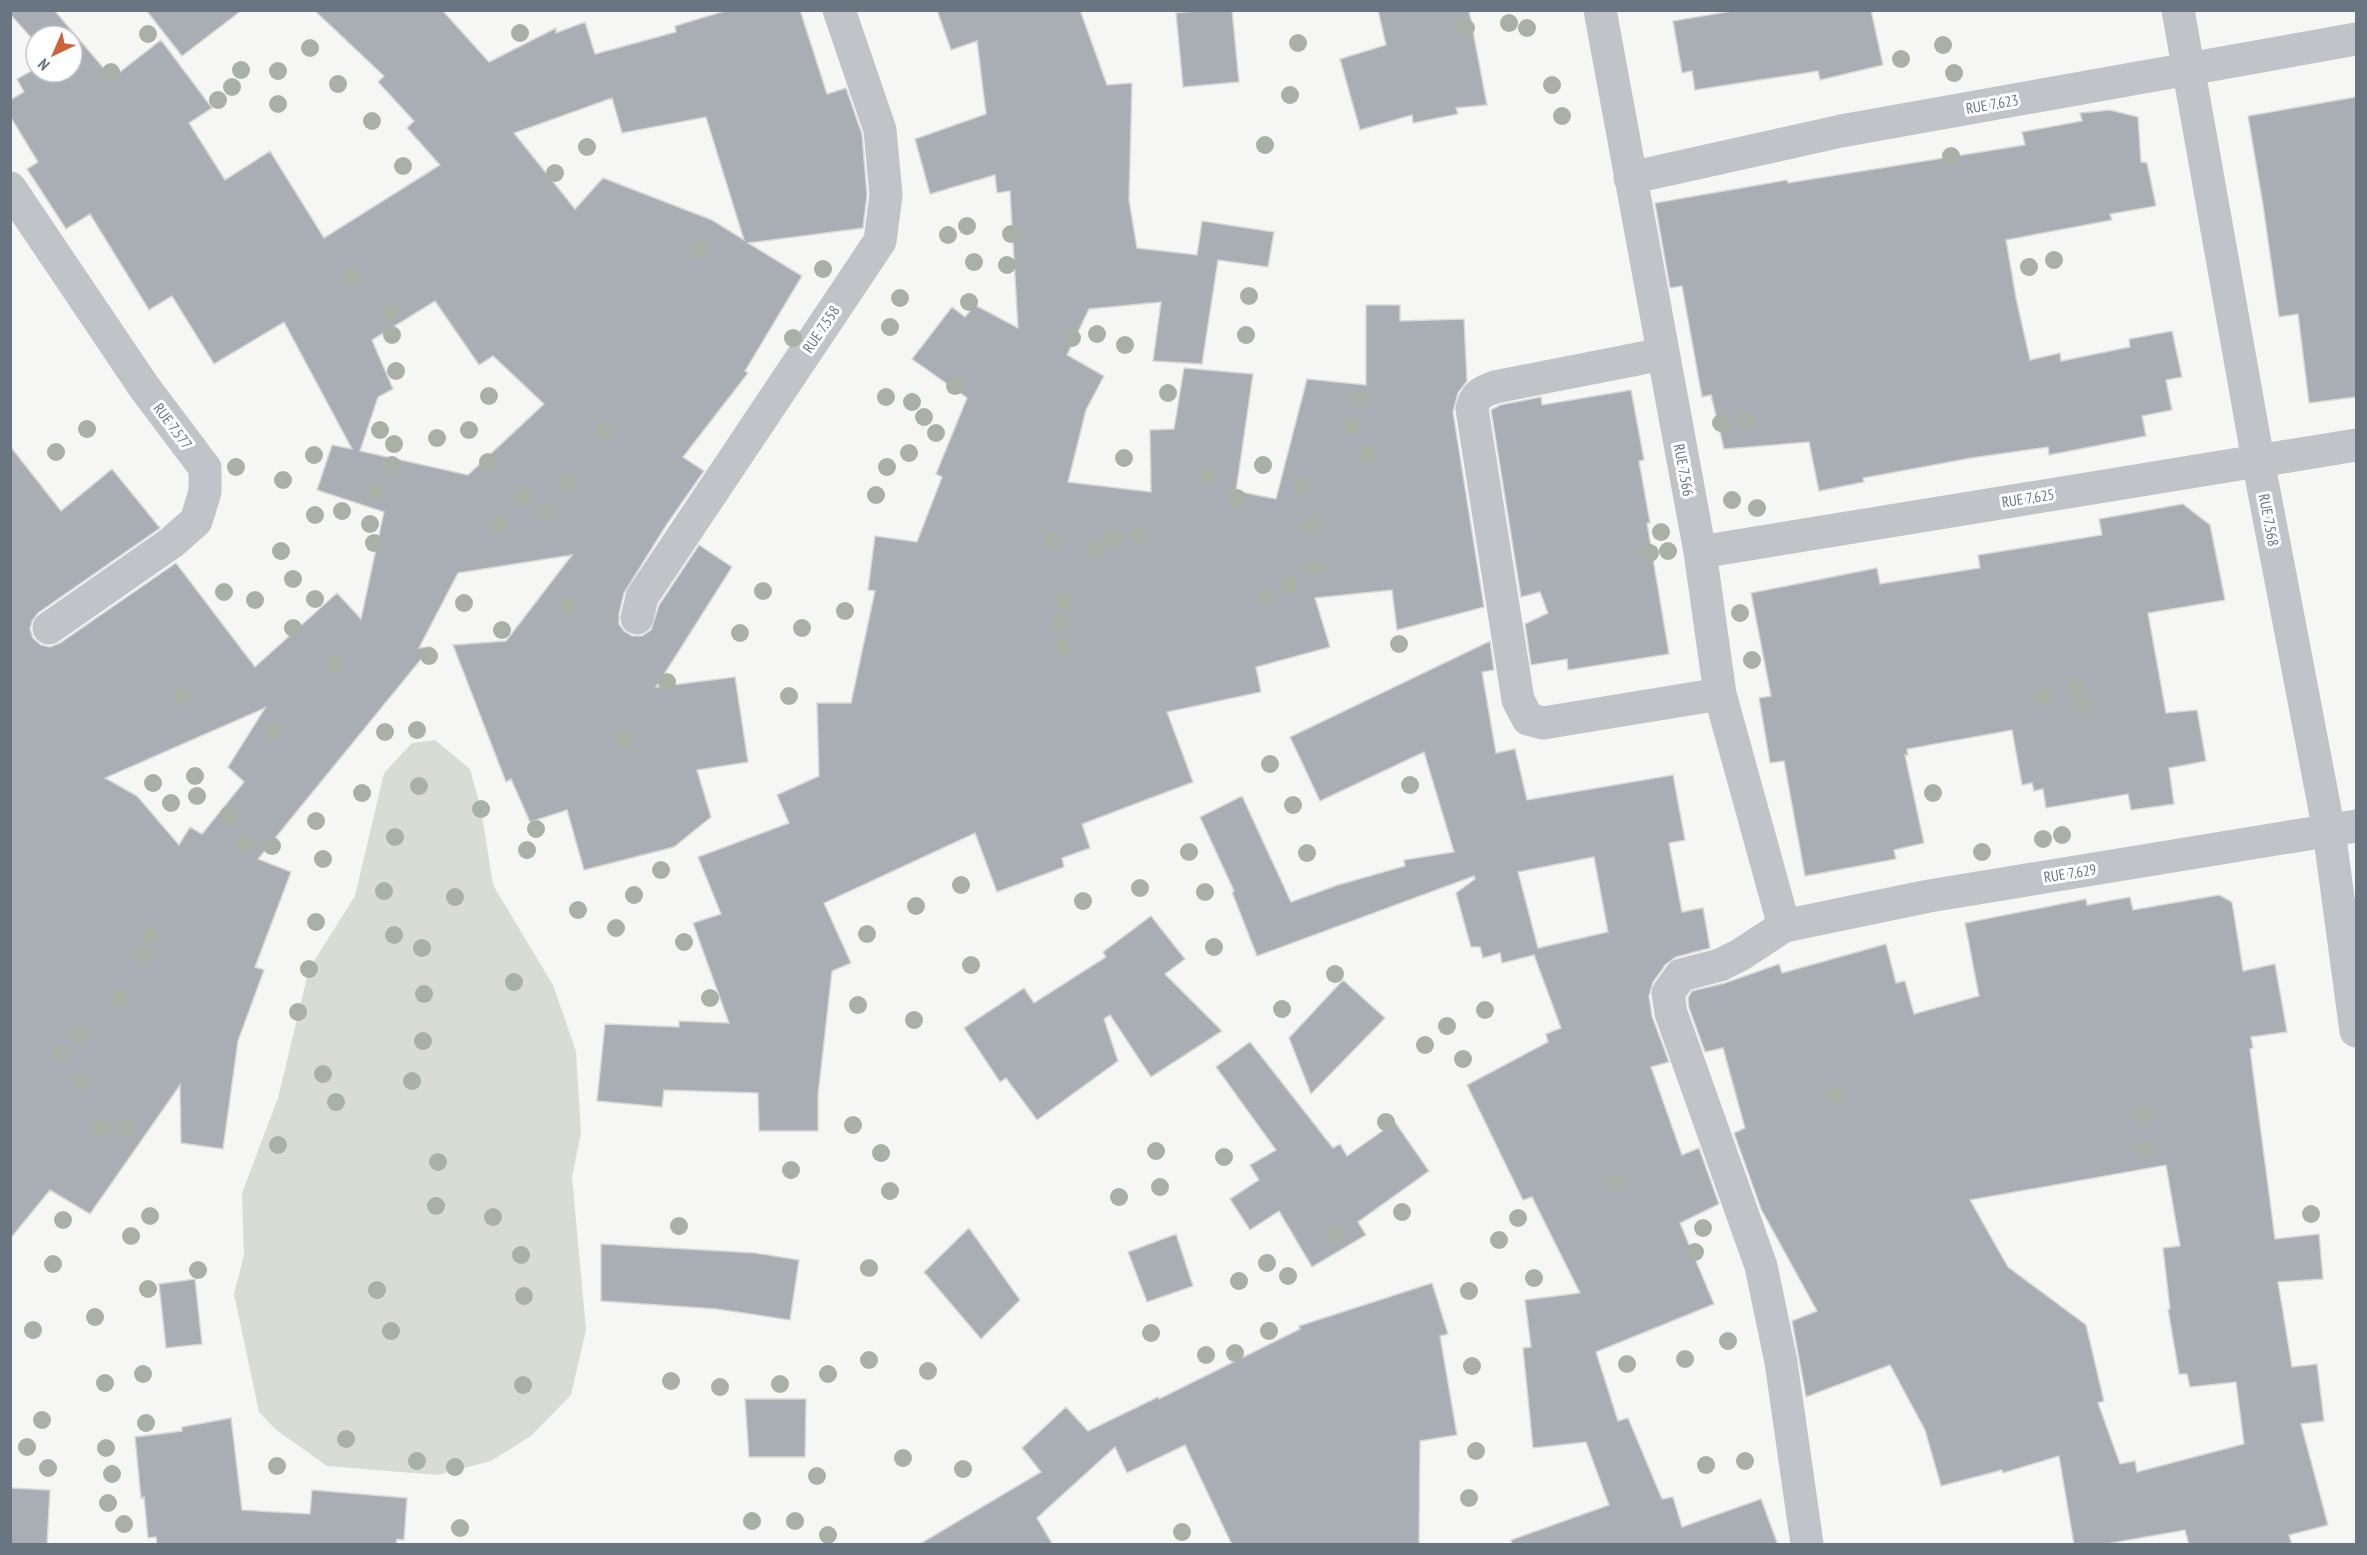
<svg xmlns="http://www.w3.org/2000/svg" width="2367" height="1555" viewBox="0 0 2367 1555" font-family="'PT Sans Narrow',sans-serif">
<style>
.green{fill:#d8dcd5}
.building{fill:#a8aeb3;stroke:#d8d8d6;stroke-width:1.5;fill-rule:evenodd}
.lines{fill:none;stroke-linecap:round;stroke-linejoin:round}
.street{stroke:#c0c3c7;stroke-width:33}
.tree{fill:#a9b1a6}
.labels{text-anchor:middle;dominant-baseline:central;stroke-width:6;stroke-linejoin:round;paint-order:stroke}
.street-label{font-size:15px;fill:#697581;stroke:#fff}
</style>
<rect width="100%" height="100%" fill="#f6f6f4"/>
<!-- green -->
<path class="green" d="M435,740L470,769L481,809L493,885L553,985L576,1051L581,1133L572,1177L586,1330L571,1395L531,1436L491,1461L438,1475L327,1466L275,1429L259,1412L234,1294L244,1255L242,1193L278,1098L309,969L355,896L384,773L412,743Z"/>
<!-- building -->
<path class="building" d="M10,10H54L112,78L161,40L212,108L189,123L225,180L270,151L324,238L440,165L407,128L414,121L378,82L384,76L314,10H442L489,62L556,28V33L585,22L595,54L676,32L675,26L728,10H800L827,94L846,88L862,134L867,195L863,228L748,243L802,276L745,371L748,373L683,457L704,471L667,524L624,593L619,614V624L624,631L632,636H642L651,630L659,605L699,545L732,567L656,687L735,677L748,762L697,770L711,817L674,847L584,870L567,810L530,822L511,779L506,782L453,645L506,641L572,555L458,573L419,648L431,647L258,859L291,872L255,967L264,970L238,1041L223,1149L181,1143L180,1085L90,1214L50,1190L10,1239V446L61,511L112,469L160,528L38,613L32,621L30,629L33,638L41,645L50,647L60,643L176,563L255,667L337,593L361,619L384,512L317,490L332,445L352,449L284,322L214,364L172,296L149,310L90,214L66,229L27,169L38,162L10,116V100L24,92L17,79L36,68V72H72V36H36V43L10,14ZM612,98L622,133L706,117L744,240L712,220L603,178L575,209L514,133ZM435,301L479,365L493,356L544,404L468,475L360,451L378,397L393,389L372,340ZM265,708L228,767L244,782L202,834L190,827L179,845L137,796L105,778Z
M146,10H242L182,56Z
M937,10H1080L1107,85L1132,83L1129,200L1137,248L1197,255L1202,221L1274,232L1268,267L1218,260L1202,364L1153,361L1161,302L1089,309L1067,355L1104,376L1086,410L1068,482L1151,492L1150,430L1174,429L1184,368L1253,374L1236,491L1276,499L1307,379L1366,385V305H1400V321L1464,319L1467,381L1458,393L1453,412L1484,607L1397,630L1392,590L1315,598L1330,647L1256,667L1261,692L1167,712L1193,782L1082,824L1090,848L1062,858L1064,867L997,892L975,833L824,903L851,963L832,971L818,1095V1131H759L758,1093L664,1090L662,1107L597,1101L605,1024L679,1027V1021L729,1023L693,923L721,914L698,857L789,823L777,795L819,776L817,703H851L875,591L868,590L875,536L917,542L942,477L936,474L967,398L912,359L952,307L965,317L975,305L1018,328L1010,191L997,193L995,175L930,194L915,139L986,114L977,41L951,50Z
M1204,10H1232L1239,82L1183,87L1176,13Z
M1378,10H1469L1487,105L1456,108L1458,114L1413,123L1412,115L1360,130L1340,59L1386,45Z
M1738,10H1871L1883,65L1820,80L1818,71L1695,90L1692,71L1682,73L1673,21Z
M2356,97V397L2309,403L2298,314L2279,317L2263,205L2248,116Z
M2110,110L2138,117L2141,162L2147,163L2156,206L2110,214L2112,220L2006,240L2016,298L2030,360L2060,353L2061,361L2130,347L2129,339L2172,331L2182,377L2166,380L2172,410L2142,416L2146,436L2049,455L2048,447L1971,458L1863,478L1864,482L1819,491L1809,442L1724,449L1711,395L1702,397L1682,286L1670,288L1655,203L1787,180L1788,183L2025,145L2022,132L2082,121L2080,113Z
M1631,390L1644,460L1639,461L1650,523H1647L1669,654L1568,670L1567,659L1531,665L1525,624L1548,613L1540,592L1521,597L1491,410L1500,405L1541,397L1542,405Z
M2183,504L2210,525L2225,600L2148,613L2166,713L2197,710L2206,761L2169,768L2174,804L2131,810L2128,794L2046,808L2043,789L2034,791L2032,783L2022,785L2012,730L1907,749L1908,755H1905L1924,843L1894,850L1896,859L1805,876L1784,761L1770,763L1759,698L1771,696L1751,593L1877,568L1880,584L1980,568L1978,555L2102,535L2099,519Z
M1490,641L1494,670L1482,672L1496,753L1515,749L1527,800L1673,775L1685,840L1669,843L1682,912L1703,908L1710,948L1676,957L1666,964L1653,982L1649,996L1652,1016L1669,1062L1651,1067L1682,1155L1699,1148L1719,1204L1680,1223L1714,1304L1596,1352L1618,1421L1628,1418L1662,1499L1673,1497L1682,1527L1761,1499L1778,1545H1512L1511,1540L1609,1505L1586,1442L1533,1448L1523,1348L1531,1347L1525,1300L1580,1293L1532,1197L1523,1200L1467,1085L1548,1042L1546,1034L1561,1028L1534,955L1502,963L1500,953L1483,958L1480,947H1471L1456,893L1475,879L1474,876L1257,956L1232,892L1234,891L1200,817L1242,796L1291,902L1338,885L1405,866L1404,860L1454,852L1424,752L1320,801L1290,737ZM1594,857L1608,932L1538,948L1518,872Z
M2219,895L2232,902L2243,971L2275,964L2287,1032L2251,1037L2253,1048L2250,1049L2275,1239L2319,1234L2323,1279L2278,1282L2292,1367L2317,1364L2324,1421L2301,1424L2328,1525L2289,1535L2292,1545H2189L2185,1530L2100,1545H2074L2059,1456L2003,1473L2002,1470L1941,1486L1925,1430L1890,1365L1806,1397L1792,1321L1817,1311L1761,1209L1734,1133L1745,1128L1723,1048L1705,1052L1689,1008L1688,998L1692,991L1725,983L1779,964L1782,973L1886,944L1896,983L1905,981L1914,1014L1979,996L1965,923L2086,899L2087,905L2130,897L2133,910ZM2166,1165L2180,1246L2163,1248L2170,1309H2168L2179,1374H2187L2190,1387L2236,1382L2244,1444L2137,1472L2135,1461L2120,1464L2098,1403L2104,1401L2086,1325L2008,1267L1970,1200Z
M1151,916L1185,959L1165,974L1222,1031L1151,1077L1110,1015L1104,1019L1118,1061L1037,1120L1006,1078L1000,1082L964,1028L1024,988L1034,1003L1106,957L1103,952Z
M1343,980L1385,1018L1311,1094L1289,1038Z
M1250,1042L1333,1148L1340,1144L1347,1156L1395,1122L1429,1171L1358,1222L1366,1235L1312,1267L1279,1211L1250,1230L1230,1199L1259,1180L1250,1165L1276,1150L1216,1067Z
M969,1228L1020,1300L981,1339L924,1272Z
M1176,1234L1193,1286L1147,1302L1128,1252Z
M601,1244L755,1253L799,1260L790,1320L717,1309L601,1301Z
M195,1279L202,1344L166,1348L159,1284Z
M1432,1283L1448,1334L1440,1336L1457,1435L1420,1441L1419,1545H1232L1185,1445L1127,1473L1115,1447L1037,1518L1053,1545H918L1041,1472L1022,1448L1066,1407L1088,1431L1158,1397L1159,1399L1300,1329L1299,1326Z
M745,1399H806L805,1457H749Z
M231,1418L242,1510L310,1514L312,1490L407,1498L404,1540L397,1539L396,1545H157L156,1537L148,1538L144,1497L141,1498L135,1437L182,1431V1427Z
M10,1488L50,1490L47,1545H10Z"/>
<g class="lines">
<!-- street -->
<path class="street" d="M1600,10L1700,552L1720,694L1784,926
M2178,10L2258,460L2329,831L2356,1031
M1630,178L1841,131L2356,39
M10,188L144,387L205,468V492L196,521L171,543L49,628
M1663,354L1495,387C1481,392 1475,395 1472,409L1518,700L1528,719L1543,723L1720,694
M1700,552L2356,445
M637,618L642,597L880,241L886,195L880,130L839,10
M1807,1544L1781,1362L1761,1266L1671,1013L1668,993L1681,975L1720,965L1740,955L1784,926L1929,896L2356,826"/>
</g>
<!-- trees -->
<g class="tree">
<circle cx="1509" cy="23" r="9"/>
<circle cx="1466" cy="28" r="9"/>
<circle cx="1527" cy="28" r="9"/>
<circle cx="520" cy="33" r="9"/>
<circle cx="148" cy="34" r="9"/>
<circle cx="1298" cy="43" r="9"/>
<circle cx="1943" cy="45" r="9"/>
<circle cx="310" cy="48" r="9"/>
<circle cx="1901" cy="59" r="9"/>
<circle cx="241" cy="70" r="9"/>
<circle cx="278" cy="71" r="9"/>
<circle cx="111" cy="72" r="9"/>
<circle cx="1954" cy="73" r="9"/>
<circle cx="338" cy="84" r="9"/>
<circle cx="1552" cy="85" r="9"/>
<circle cx="232" cy="87" r="9"/>
<circle cx="1290" cy="95" r="9"/>
<circle cx="218" cy="100" r="9"/>
<circle cx="278" cy="104" r="9"/>
<circle cx="1562" cy="116" r="9"/>
<circle cx="372" cy="121" r="9"/>
<circle cx="1265" cy="145" r="9"/>
<circle cx="587" cy="147" r="9"/>
<circle cx="1951" cy="156" r="9"/>
<circle cx="403" cy="166" r="9"/>
<circle cx="555" cy="173" r="9"/>
<circle cx="967" cy="226" r="9"/>
<circle cx="1011" cy="234" r="9"/>
<circle cx="948" cy="235" r="9"/>
<circle cx="699" cy="250" r="9"/>
<circle cx="2054" cy="260" r="9"/>
<circle cx="974" cy="262" r="9"/>
<circle cx="1007" cy="265" r="9"/>
<circle cx="2029" cy="267" r="9"/>
<circle cx="823" cy="269" r="9"/>
<circle cx="351" cy="277" r="9"/>
<circle cx="1249" cy="296" r="9"/>
<circle cx="900" cy="298" r="9"/>
<circle cx="969" cy="302" r="9"/>
<circle cx="391" cy="313" r="9"/>
<circle cx="890" cy="327" r="9"/>
<circle cx="1097" cy="334" r="9"/>
<circle cx="392" cy="335" r="9"/>
<circle cx="1246" cy="335" r="9"/>
<circle cx="793" cy="338" r="9"/>
<circle cx="1072" cy="338" r="9"/>
<circle cx="1125" cy="345" r="9"/>
<circle cx="396" cy="371" r="9"/>
<circle cx="955" cy="386" r="9"/>
<circle cx="1168" cy="393" r="9"/>
<circle cx="489" cy="396" r="9"/>
<circle cx="886" cy="397" r="9"/>
<circle cx="1360" cy="399" r="9"/>
<circle cx="912" cy="402" r="9"/>
<circle cx="924" cy="417" r="9"/>
<circle cx="1746" cy="421" r="9"/>
<circle cx="1721" cy="423" r="9"/>
<circle cx="1351" cy="426" r="9"/>
<circle cx="87" cy="429" r="9"/>
<circle cx="380" cy="430" r="9"/>
<circle cx="469" cy="430" r="9"/>
<circle cx="605" cy="430" r="9"/>
<circle cx="936" cy="433" r="9"/>
<circle cx="437" cy="438" r="9"/>
<circle cx="394" cy="444" r="9"/>
<circle cx="56" cy="452" r="9"/>
<circle cx="909" cy="453" r="9"/>
<circle cx="1369" cy="454" r="9"/>
<circle cx="314" cy="455" r="9"/>
<circle cx="1124" cy="458" r="9"/>
<circle cx="488" cy="462" r="9"/>
<circle cx="392" cy="465" r="9"/>
<circle cx="1263" cy="465" r="9"/>
<circle cx="236" cy="467" r="9"/>
<circle cx="887" cy="467" r="9"/>
<circle cx="1209" cy="475" r="9"/>
<circle cx="283" cy="480" r="9"/>
<circle cx="568" cy="483" r="9"/>
<circle cx="1302" cy="486" r="9"/>
<circle cx="377" cy="491" r="9"/>
<circle cx="876" cy="495" r="9"/>
<circle cx="523" cy="496" r="9"/>
<circle cx="1237" cy="498" r="9"/>
<circle cx="1732" cy="500" r="9"/>
<circle cx="1757" cy="508" r="9"/>
<circle cx="342" cy="511" r="9"/>
<circle cx="545" cy="511" r="9"/>
<circle cx="315" cy="515" r="9"/>
<circle cx="370" cy="524" r="9"/>
<circle cx="498" cy="524" r="9"/>
<circle cx="1310" cy="526" r="9"/>
<circle cx="1661" cy="532" r="9"/>
<circle cx="1139" cy="536" r="9"/>
<circle cx="1114" cy="539" r="9"/>
<circle cx="1053" cy="541" r="9"/>
<circle cx="374" cy="543" r="9"/>
<circle cx="1097" cy="549" r="9"/>
<circle cx="281" cy="551" r="9"/>
<circle cx="1668" cy="551" r="9"/>
<circle cx="1650" cy="553" r="9"/>
<circle cx="1313" cy="567" r="9"/>
<circle cx="293" cy="579" r="9"/>
<circle cx="1289" cy="586" r="9"/>
<circle cx="763" cy="591" r="9"/>
<circle cx="224" cy="592" r="9"/>
<circle cx="1266" cy="598" r="9"/>
<circle cx="315" cy="599" r="9"/>
<circle cx="255" cy="600" r="9"/>
<circle cx="1065" cy="602" r="9"/>
<circle cx="464" cy="603" r="9"/>
<circle cx="567" cy="606" r="9"/>
<circle cx="845" cy="611" r="9"/>
<circle cx="1740" cy="613" r="9"/>
<circle cx="1061" cy="622" r="9"/>
<circle cx="293" cy="628" r="9"/>
<circle cx="802" cy="628" r="9"/>
<circle cx="502" cy="630" r="9"/>
<circle cx="740" cy="633" r="9"/>
<circle cx="1399" cy="644" r="9"/>
<circle cx="1063" cy="646" r="9"/>
<circle cx="429" cy="656" r="9"/>
<circle cx="1752" cy="660" r="9"/>
<circle cx="333" cy="664" r="9"/>
<circle cx="667" cy="682" r="9"/>
<circle cx="2076" cy="688" r="9"/>
<circle cx="789" cy="696" r="9"/>
<circle cx="182" cy="697" r="9"/>
<circle cx="2043" cy="697" r="9"/>
<circle cx="2082" cy="705" r="9"/>
<circle cx="417" cy="730" r="9"/>
<circle cx="273" cy="731" r="9"/>
<circle cx="385" cy="732" r="9"/>
<circle cx="624" cy="739" r="9"/>
<circle cx="1270" cy="764" r="9"/>
<circle cx="195" cy="776" r="9"/>
<circle cx="153" cy="783" r="9"/>
<circle cx="1410" cy="785" r="9"/>
<circle cx="419" cy="786" r="9"/>
<circle cx="362" cy="793" r="9"/>
<circle cx="1933" cy="793" r="9"/>
<circle cx="197" cy="796" r="9"/>
<circle cx="171" cy="803" r="9"/>
<circle cx="1293" cy="805" r="9"/>
<circle cx="481" cy="809" r="9"/>
<circle cx="229" cy="815" r="9"/>
<circle cx="316" cy="821" r="9"/>
<circle cx="536" cy="829" r="9"/>
<circle cx="2062" cy="835" r="9"/>
<circle cx="395" cy="837" r="9"/>
<circle cx="2043" cy="839" r="9"/>
<circle cx="245" cy="844" r="9"/>
<circle cx="272" cy="846" r="9"/>
<circle cx="527" cy="850" r="9"/>
<circle cx="1189" cy="852" r="9"/>
<circle cx="1982" cy="852" r="9"/>
<circle cx="1307" cy="853" r="9"/>
<circle cx="323" cy="859" r="9"/>
<circle cx="661" cy="870" r="9"/>
<circle cx="961" cy="885" r="9"/>
<circle cx="1140" cy="888" r="9"/>
<circle cx="384" cy="891" r="9"/>
<circle cx="1205" cy="892" r="9"/>
<circle cx="634" cy="895" r="9"/>
<circle cx="455" cy="897" r="9"/>
<circle cx="1083" cy="901" r="9"/>
<circle cx="916" cy="906" r="9"/>
<circle cx="578" cy="910" r="9"/>
<circle cx="316" cy="922" r="9"/>
<circle cx="616" cy="928" r="9"/>
<circle cx="867" cy="934" r="9"/>
<circle cx="151" cy="935" r="9"/>
<circle cx="394" cy="935" r="9"/>
<circle cx="684" cy="942" r="9"/>
<circle cx="1214" cy="947" r="9"/>
<circle cx="422" cy="948" r="9"/>
<circle cx="144" cy="954" r="9"/>
<circle cx="971" cy="965" r="9"/>
<circle cx="309" cy="969" r="9"/>
<circle cx="1335" cy="974" r="9"/>
<circle cx="514" cy="982" r="9"/>
<circle cx="424" cy="994" r="9"/>
<circle cx="121" cy="998" r="9"/>
<circle cx="710" cy="998" r="9"/>
<circle cx="858" cy="1005" r="9"/>
<circle cx="1282" cy="1009" r="9"/>
<circle cx="1485" cy="1010" r="9"/>
<circle cx="298" cy="1012" r="9"/>
<circle cx="914" cy="1020" r="9"/>
<circle cx="1447" cy="1026" r="9"/>
<circle cx="80" cy="1034" r="9"/>
<circle cx="423" cy="1041" r="9"/>
<circle cx="1425" cy="1045" r="9"/>
<circle cx="61" cy="1053" r="9"/>
<circle cx="1463" cy="1059" r="9"/>
<circle cx="323" cy="1074" r="9"/>
<circle cx="412" cy="1081" r="9"/>
<circle cx="81" cy="1082" r="9"/>
<circle cx="1835" cy="1095" r="9"/>
<circle cx="336" cy="1102" r="9"/>
<circle cx="2144" cy="1114" r="9"/>
<circle cx="1386" cy="1122" r="9"/>
<circle cx="853" cy="1125" r="9"/>
<circle cx="102" cy="1128" r="9"/>
<circle cx="125" cy="1128" r="9"/>
<circle cx="278" cy="1145" r="9"/>
<circle cx="2145" cy="1149" r="9"/>
<circle cx="1156" cy="1151" r="9"/>
<circle cx="881" cy="1153" r="9"/>
<circle cx="1224" cy="1157" r="9"/>
<circle cx="438" cy="1162" r="9"/>
<circle cx="791" cy="1170" r="9"/>
<circle cx="1616" cy="1182" r="9"/>
<circle cx="1160" cy="1187" r="9"/>
<circle cx="890" cy="1191" r="9"/>
<circle cx="1119" cy="1197" r="9"/>
<circle cx="436" cy="1206" r="9"/>
<circle cx="1402" cy="1212" r="9"/>
<circle cx="2311" cy="1214" r="9"/>
<circle cx="150" cy="1216" r="9"/>
<circle cx="493" cy="1217" r="9"/>
<circle cx="1518" cy="1218" r="9"/>
<circle cx="63" cy="1220" r="9"/>
<circle cx="679" cy="1226" r="9"/>
<circle cx="1703" cy="1228" r="9"/>
<circle cx="1336" cy="1235" r="9"/>
<circle cx="131" cy="1236" r="9"/>
<circle cx="1499" cy="1240" r="9"/>
<circle cx="1695" cy="1252" r="9"/>
<circle cx="521" cy="1255" r="9"/>
<circle cx="1267" cy="1263" r="9"/>
<circle cx="53" cy="1264" r="9"/>
<circle cx="869" cy="1268" r="9"/>
<circle cx="198" cy="1270" r="9"/>
<circle cx="1288" cy="1276" r="9"/>
<circle cx="1534" cy="1278" r="9"/>
<circle cx="1239" cy="1281" r="9"/>
<circle cx="148" cy="1289" r="9"/>
<circle cx="377" cy="1290" r="9"/>
<circle cx="1469" cy="1291" r="9"/>
<circle cx="524" cy="1296" r="9"/>
<circle cx="95" cy="1317" r="9"/>
<circle cx="33" cy="1330" r="9"/>
<circle cx="391" cy="1331" r="9"/>
<circle cx="1269" cy="1331" r="9"/>
<circle cx="1151" cy="1333" r="9"/>
<circle cx="1728" cy="1341" r="9"/>
<circle cx="1235" cy="1353" r="9"/>
<circle cx="1206" cy="1355" r="9"/>
<circle cx="1685" cy="1359" r="9"/>
<circle cx="869" cy="1360" r="9"/>
<circle cx="1627" cy="1364" r="9"/>
<circle cx="1472" cy="1366" r="9"/>
<circle cx="928" cy="1371" r="9"/>
<circle cx="143" cy="1374" r="9"/>
<circle cx="828" cy="1374" r="9"/>
<circle cx="671" cy="1381" r="9"/>
<circle cx="105" cy="1383" r="9"/>
<circle cx="780" cy="1384" r="9"/>
<circle cx="523" cy="1385" r="9"/>
<circle cx="720" cy="1387" r="9"/>
<circle cx="42" cy="1420" r="9"/>
<circle cx="146" cy="1423" r="9"/>
<circle cx="346" cy="1439" r="9"/>
<circle cx="27" cy="1447" r="9"/>
<circle cx="106" cy="1448" r="9"/>
<circle cx="1476" cy="1451" r="9"/>
<circle cx="903" cy="1458" r="9"/>
<circle cx="417" cy="1461" r="9"/>
<circle cx="1745" cy="1461" r="9"/>
<circle cx="1706" cy="1465" r="9"/>
<circle cx="277" cy="1466" r="9"/>
<circle cx="455" cy="1467" r="9"/>
<circle cx="48" cy="1468" r="9"/>
<circle cx="963" cy="1469" r="9"/>
<circle cx="112" cy="1474" r="9"/>
<circle cx="817" cy="1476" r="9"/>
<circle cx="1469" cy="1498" r="9"/>
<circle cx="108" cy="1503" r="9"/>
<circle cx="752" cy="1521" r="9"/>
<circle cx="795" cy="1521" r="9"/>
<circle cx="124" cy="1524" r="9"/>
<circle cx="460" cy="1528" r="9"/>
<circle cx="1182" cy="1532" r="9"/>
<circle cx="828" cy="1535" r="9"/>
</g>
<g class="labels">
<!-- street labels -->
<g class="street-label">
<text transform="translate(1992 104) rotate(-10)">RUE 7.623</text>
<text transform="translate(821 329) rotate(-56)">RUE 7.558</text>
<text transform="translate(173 426) rotate(53)">RUE 7.577</text>
<text transform="translate(1684 470) rotate(79)">RUE 7.566</text>
<text transform="translate(2028 498) rotate(-9)">RUE 7.625</text>
<text transform="translate(2269 520) rotate(79)">RUE 7.568</text>
<text transform="translate(2070 873) rotate(-9)">RUE 7.629</text>
</g>
</g>
<!-- border -->
<rect width="2367" height="1555" fill="none" stroke="#697581" stroke-width="24"/>
<!-- north arrow -->
<g transform="translate(54 54) rotate(224)"><circle r="28" fill="#ffffff" stroke="#c3c8cd" stroke-width="1.5"/>
<path d="M0-4.5L10 22L0 15L-10 22Z" fill="#cd633c"/>
<text y="-9" font-size="16" font-weight="bold" text-anchor="middle" fill="#697581">N</text>
</g>
</svg>
